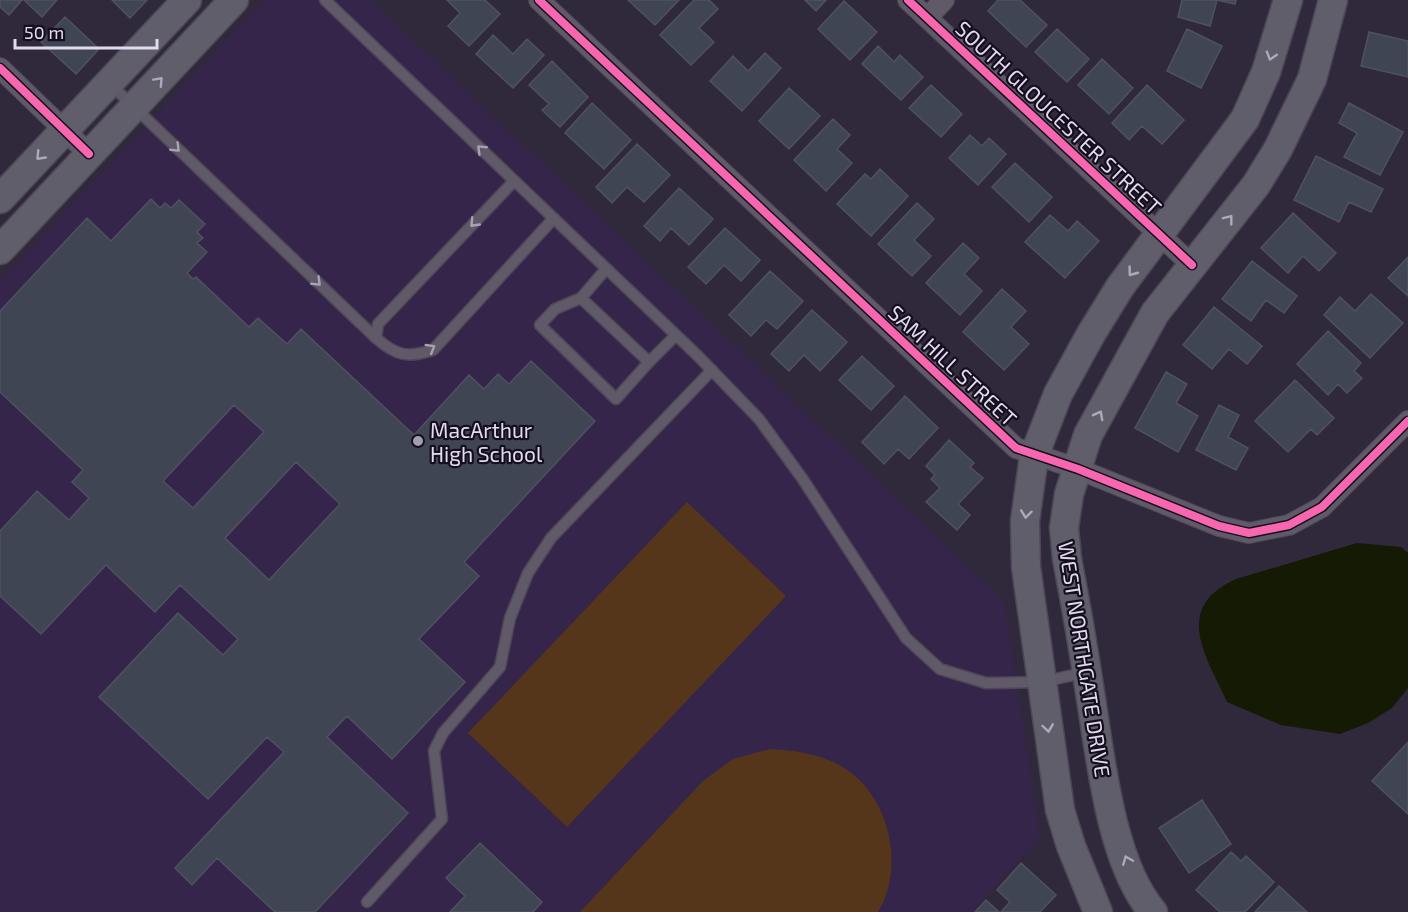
<svg xmlns="http://www.w3.org/2000/svg" width="1408" height="912" viewBox="0 0 1408 912" font-family="'Exo 2',sans-serif">
<style>
.built{fill:#35254b}
.green{fill:#55361a}
.water{fill:#151a05}
.building{fill:#404554;stroke:#4e5260;stroke-width:1.5;fill-rule:evenodd}
.lines{fill:none;stroke-linecap:round;stroke-linejoin:round}
.service-casing{stroke:#4d4656;stroke-width:13}
.minor-casing{stroke:#4d4656;stroke-width:22}
.secondary-casing{stroke:#4d4656;stroke-width:31}
.service{stroke:#605968;stroke-width:10}
.minor{stroke:#605968;stroke-width:20}
.secondary{stroke:#5f5e6a;stroke-width:28}
.cycleway-casing{stroke:#140e1d;stroke-width:11}
.cycleway{stroke:#f766af;stroke-width:8}
.oneway{stroke:#aea8ba}
.oneway2{stroke:#a8a0b3}
.poi-dot{fill:#a49cb1;stroke:#140e1d;stroke-width:2}
.labels{text-anchor:middle;dominant-baseline:central;stroke-width:4.5;stroke-linejoin:round;paint-order:stroke}
.street-label{font-size:21px;fill:#e2daf0;stroke:#140e1d}
.poi-label{font-size:21px;fill:#e2daf0;stroke:#140e1d;text-anchor:start}
</style>
<rect width="100%" height="100%" fill="#30283b"/>
<!-- built -->
<path class="built" d="M264,0H370L1004,601L1040,838L971,912H0V281Z"/>
<!-- green -->
<path class="green" d="M687,502L786,596L567,827L468,733Z
M770,749C796,751 818,753 841,766C889,793 906,866 878,912H580L703,781L733,759Z"/>
<!-- water -->
<path class="water" d="M1357,543L1401,547L1408,553V688L1392,708L1368,723L1340,734L1281,725L1227,702C1206,656 1172,608 1236,579Z"/>
<!-- building -->
<path class="building" d="M0,0H22L9,15L0,7Z
M24,0H57L42,17Z
M112,0H147L130,18Z
M447,0H485L500,14L469,46L448,26L460,13Z
M628,0H679L655,25Z
M694,0H709L718,9L699,28L714,42L691,65L660,35Z
M805,0H826L816,11Z
M998,0H1020L1047,25L1026,47L988,11Z
M1182,0H1236L1235,4L1217,0L1210,26L1178,17Z
M844,1L877,32L850,60L818,29Z
M65,17L99,49L76,74L41,42Z
M1057,29L1089,59L1067,82L1035,52Z
M1187,29L1222,46L1201,88L1167,71Z
M1369,32L1408,41V77L1361,66Z
M493,35L513,54L527,39L544,55L513,88L476,54Z
M878,46L894,62L900,55L923,77L901,100L862,64Z
M765,53L781,68L742,111L710,81L733,56L748,71Z
M1102,59L1133,88L1109,114L1078,85Z
M552,61L588,97L560,127L542,110L549,104L529,85Z
M931,85L962,114L941,137L909,108Z
M1147,85L1184,120L1162,144L1142,126L1129,140L1112,123Z
M789,88L820,116L789,149L759,121Z
M592,103L631,140L604,169L565,133Z
M1349,103L1403,132L1380,175L1344,157L1357,133L1339,123Z
M833,119L850,135L837,149L852,163L826,191L794,160Z
M970,135L982,146L989,138L1006,154L978,185L949,158Z
M637,144L670,175L644,202L627,187L612,203L596,187Z
M1316,156L1383,189L1371,212L1349,202L1339,222L1294,200Z
M1015,163L1052,197L1029,222L992,187Z
M880,169L908,196L871,236L837,204L865,174L871,179Z
M679,188L713,219L689,245L671,228L660,241L644,226Z
M151,199L160,208L165,203L171,208L179,200L205,224L197,232L203,238L197,243L207,252L187,273L193,279L196,277L249,327L258,318L287,344L301,329L414,435L469,375L484,389L498,374L509,384L531,361L595,421L464,562L479,576L419,639L465,682L392,759L347,716L327,737L408,813L315,912H275L217,858L192,885L175,868L284,752L267,737L208,799L99,697L178,613L223,655L238,639L180,585L155,612L106,565L41,634L0,596V531L37,491L69,520L89,498L72,482L83,470L0,392V311L87,218L111,241ZM234,405L264,432L193,508L163,481ZM296,462L340,504L269,580L225,538Z
M917,203L934,219L914,240L931,256L912,276L878,244Z
M1293,213L1336,253L1319,271L1303,256L1288,273L1261,248Z
M1050,215L1068,231L1077,221L1099,241L1065,278L1025,242Z
M725,228L760,260L741,281L724,265L706,284L688,267Z
M963,243L979,258L964,274L982,291L960,315L926,283Z
M1408,257V296L1388,278Z
M1252,261L1297,296L1284,313L1266,300L1251,321L1222,299Z
M770,271L803,301L777,329L766,320L751,336L729,315Z
M1002,289L1026,311L1011,327L1029,344L1004,370L963,332Z
M1371,294L1403,323L1370,358L1324,315L1340,297L1355,311Z
M1214,307L1262,346L1247,364L1229,349L1212,369L1183,345Z
M812,310L847,342L820,371L804,355L789,371L771,354Z
M1328,331L1361,363L1354,371L1362,378L1347,393L1338,384L1328,395L1297,364Z
M862,356L894,386L871,410L839,380Z
M1166,372L1187,384L1176,403L1198,416L1178,452L1135,428Z
M1295,380L1334,418L1317,435L1311,429L1288,452L1255,421Z
M905,396L938,428L909,459L898,449L884,464L862,442Z
M1219,405L1239,415L1228,437L1248,448L1236,470L1196,450Z
M949,440L974,463L970,467L983,478L958,504L970,515L957,530L926,502L940,488L931,479L935,475L926,466Z
M1408,742V814L1372,781Z
M1202,800L1231,844L1189,873L1159,828Z
M480,843L542,902L533,912H450L465,896L446,878Z
M1231,852L1241,861L1246,856L1274,882L1245,912H1220L1196,890Z
M1021,863L1056,895L1040,912H1001L1010,902L997,890Z
M1279,886L1307,912H1255Z
M986,900L999,912H975Z"/>
<g class="lines">
<defs>
<path id="service" d="M325,0L697,355L759,419L802,478L906,638L940,669L986,683L1042,682L1087,672
M110,84L376,338
M514,181L378,324L376,338C396,356 408,358 433,350L554,218
M606,269L581,298L649,362L676,335
M581,298L555,309L540,325L616,399L649,362
M367,902L442,819L434,751L443,733L500,667L510,618L528,573L551,538L712,370"/>
<path id="minor" d="M539,0L1016,448L1078,469L1219,526L1249,533L1289,525L1322,507L1408,421
M908,0L1192,265
M927,18L944,0
M0,68L89,154"/>
<path id="secondary" d="M0,199L187,0
M0,250L234,0
M1098,912L1071,846L1060,810L1026,567L1025,521L1034,456L1058,394L1091,334L1120,287L1245,119L1266,72L1288,0
M1153,912C1111,863 1101,761 1091,699C1084,652 1076,605 1067,559L1064,528L1069,494L1088,435L1155,313L1256,185L1278,149L1312,79L1333,0"/>
</defs>
<!-- service casing -->
<use href="#service" class="service-casing"/>
<!-- minor casing -->
<use href="#minor" class="minor-casing"/>
<!-- secondary casing -->
<use href="#secondary" class="secondary-casing"/>
<!-- service -->
<use href="#service" class="service"/>
<!-- minor -->
<use href="#minor" class="minor"/>
<!-- secondary -->
<use href="#secondary" class="secondary"/>
<defs>
<path id="cycleway" d="M539,0L1016,448L1078,469L1219,526L1249,533L1289,525L1322,507L1408,421
M908,0L1192,265
M0,68L89,154"/>
</defs>
<!-- cycleway casing -->
<use href="#cycleway" class="cycleway-casing"/>
<!-- cycleway -->
<use href="#cycleway" class="cycleway"/>
</g>
<!-- one-way arrows -->
<defs><path id="oneway-chevron" d="M-2-3.5L2.5 0L-2 3.5" fill="none" stroke-width="1.6" stroke-linecap="round" stroke-linejoin="round" transform="scale(1.5)"/></defs>
<g class="oneway">
<use href="#oneway-chevron" transform="translate(1271 56) rotate(107)"/>
<use href="#oneway-chevron" transform="translate(159 81) rotate(-47)"/>
<use href="#oneway-chevron" transform="translate(40 156) rotate(134)"/>
<use href="#oneway-chevron" transform="translate(1229 219) rotate(-52)"/>
<use href="#oneway-chevron" transform="translate(1132 272) rotate(127)"/>
<use href="#oneway-chevron" transform="translate(1099 415) rotate(-62)"/>
<use href="#oneway-chevron" transform="translate(1026 514) rotate(97)"/>
<use href="#oneway-chevron" transform="translate(1048 728) rotate(82)"/>
<use href="#oneway-chevron" transform="translate(1127 860) rotate(-112)"/>
</g>
<g class="oneway2">
<use href="#oneway-chevron" transform="translate(176 148) rotate(44)"/>
<use href="#oneway-chevron" transform="translate(481 149) rotate(-136)"/>
<use href="#oneway-chevron" transform="translate(474 223) rotate(134)"/>
<use href="#oneway-chevron" transform="translate(317 282) rotate(44)"/>
<use href="#oneway-chevron" transform="translate(431 348) rotate(-31)"/>
</g>
<!-- markers -->
<circle class="poi-dot" cx="418" cy="441" r="6"/>
<g class="labels">
<!-- street labels -->
<g class="street-label">
<text transform="translate(1059 117) rotate(43)">SOUTH GLOUCESTER STREET</text>
<text transform="translate(953 365) rotate(43)">SAM HILL STREET</text>
<text transform="translate(1085 659) rotate(81)">WEST NORTHGATE DRIVE</text>
</g>
<!-- poi labels -->
<g class="poi-label">
<text x="430" y="429">MacArthur<tspan x="430" dy="24">High School</tspan></text>
</g>
</g>
<!-- scale -->
<path d="M15 39v9h142v-9" fill="none" stroke="#e2daf0" stroke-width="3"/>
<text x="24" y="39" font-size="18" fill="#e2daf0" stroke="#140e1d" stroke-width="4.5" paint-order="stroke">50 m</text>
</svg>
